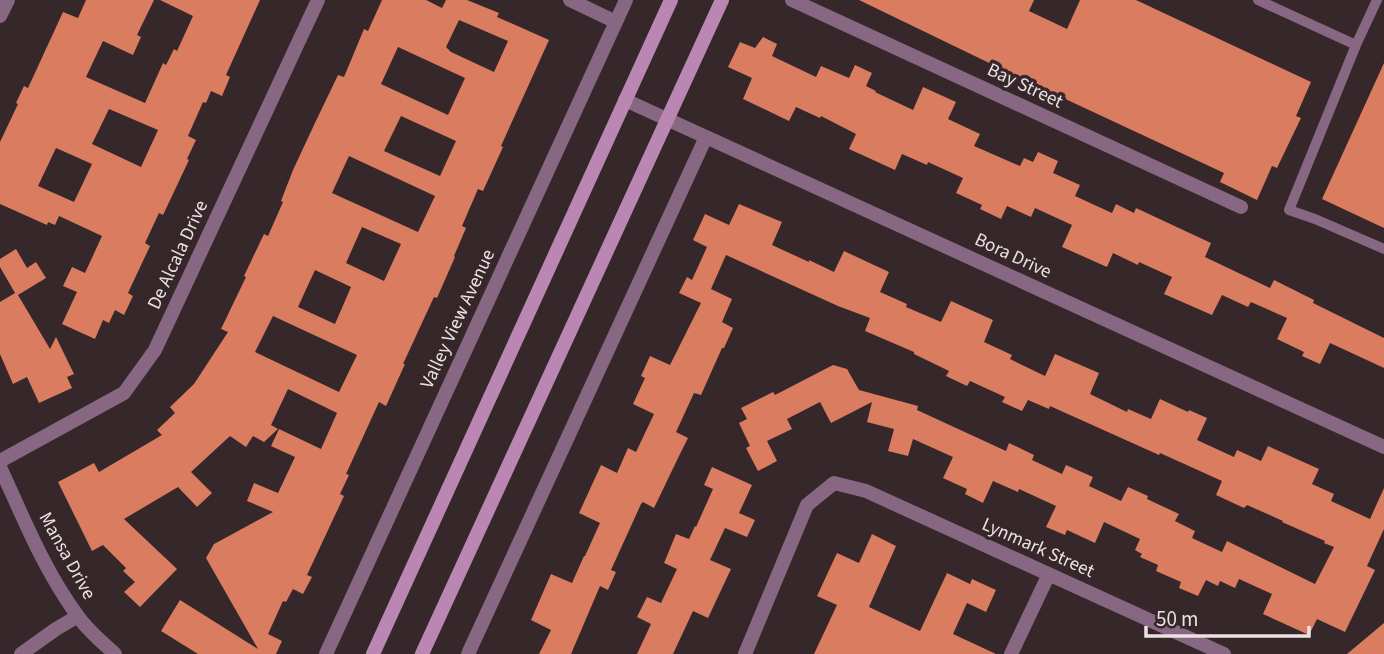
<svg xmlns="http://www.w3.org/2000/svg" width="1384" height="654" viewBox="0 0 1384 654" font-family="'Source Sans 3',sans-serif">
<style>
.building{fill:#da7c5f;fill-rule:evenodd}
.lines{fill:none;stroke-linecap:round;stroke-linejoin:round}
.service{stroke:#876782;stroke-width:10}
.minor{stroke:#876782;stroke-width:14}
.secondary{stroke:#ba87b3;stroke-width:14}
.labels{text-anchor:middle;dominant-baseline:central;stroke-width:7;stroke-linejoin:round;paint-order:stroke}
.street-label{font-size:19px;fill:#ece2e4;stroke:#35272a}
</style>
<rect width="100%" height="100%" fill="#35272a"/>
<!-- building -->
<path class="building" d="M86,0H154L137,35L141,37L133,55L103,41L86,77L145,103L163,63L166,65L174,49L177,51L193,16L160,0H260L226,75L230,77L222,96L211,91L206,103L203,102L188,136L196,140L187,159L189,160L163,215L159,213L145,243L150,246L128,293L133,296L124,315L115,310L109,323L103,320L95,339L62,324L77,292L63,286L72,267L85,273L102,236L59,216L55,225L48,222L47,225L0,204V142L18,104L16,103L24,86L28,88L63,12L78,18ZM109,109L158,130L141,167L92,144ZM56,148L92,164L74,202L38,186Z
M382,0H426L442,8L446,0H467L499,13L497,17L549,40L501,146L503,147L483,191L478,189L462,226L466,228L454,256L455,257L437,298L434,297L403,364H405L386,406L379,402L346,474L349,475L340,494L344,496L307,575L312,577L303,594L293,589L286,602L283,601L268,634L282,641L276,654H198L161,631L180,600L258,649L206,558L214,544L273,512L247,501L254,483L278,493L295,457L271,446L279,429L321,449L337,413L288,389L271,425L278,429L264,442L253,436L246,447L230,436L191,472L212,493L197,507L178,487L124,519L177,569L140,607L124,592L135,582L123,571L126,568L103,545L92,551L58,482L94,463L99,472L162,435L157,430L175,413L170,407L194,384L228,332L221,329L246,277L244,276L264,234L268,236L283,202L281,201L293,170L314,125L338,75L344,77L364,29L368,31ZM459,20L508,41L494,72L451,52L446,47ZM398,47L465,78L448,115L381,84ZM401,116L456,141L440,176L384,151ZM349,156L435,196L418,232L332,193ZM362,227L401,244L384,281L346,263ZM315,270L351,287L335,324L298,307ZM273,316L357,355L339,392L255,352Z
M859,0H1034L1029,11L1067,29L1080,0H1136L1311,82L1296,116L1301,118L1277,168L1272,166L1257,200L1220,182L1224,173L1014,75Z
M763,37L777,44L772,56L816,77L821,66L849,78L855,65L872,73L866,86L876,91L875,92L913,110L923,87L956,102L948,119L980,134L974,146L1020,166L1024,158L1033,162L1038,152L1058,161L1053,173L1080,185L1075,196L1112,213L1116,204L1134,213L1136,208L1211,243L1205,257L1270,288L1274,280L1314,300L1313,303L1384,338V368L1330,343L1320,364L1302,356L1304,352L1277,339L1287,318L1251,302L1248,307L1222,295L1212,315L1164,294L1172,277L1139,262L1138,265L1113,253L1107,267L1062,247L1072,225L1035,208L1031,217L1007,206L1001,219L980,209L982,205L956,193L963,178L928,162L927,165L902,154L895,170L849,149L856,134L821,116L820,118L796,107L789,121L743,99L752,78L728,67L740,42L755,48Z
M1384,63V228L1322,199Z
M739,204L782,222L772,245L809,262V260L834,272L844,251L889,272L880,292L907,304L906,307L941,322L951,301L993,320L984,342L1012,355L1010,359L1045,376L1055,354L1099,373L1090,394L1127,412L1128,409L1151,419L1160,399L1188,412L1189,410L1207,418L1197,440L1234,457L1237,450L1261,461L1268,446L1319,469L1312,484L1334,494L1331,501L1370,519L1384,488V529L1367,566L1375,570L1345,632L1317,619L1309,635L1263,614L1272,594L1239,579L1235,588L1220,581L1218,586L1206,580L1198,596L1179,588L1181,582L1156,571L1158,565L1140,557L1142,554L1135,550L1140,539L1104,522L1095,543L1067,530L1065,535L1046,527L1056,506L1019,489L1018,492L993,481L983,503L965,494L967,489L943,478L953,457L913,439L908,456L888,451L894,429L867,422L872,402L831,423L820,402L787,419L792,429L767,441L777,461L758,471L746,448L750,446L739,423L747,419L741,408L773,392L775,395L833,365L847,369L859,390L918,406L917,410L1006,451L1009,443L1034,455L1032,460L1062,474L1066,465L1093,477L1089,486L1121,501L1128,487L1148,496L1147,499L1179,514L1175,521L1195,531L1192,538L1222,552L1227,541L1315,584L1334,547L1324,543L1325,541L1282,522L1283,521L1247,505L1244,508L1216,495L1222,481L1160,453L1159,455L1050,406L1049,409L1028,400L1022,411L1002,402L1005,397L970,381L967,386L946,376L949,371L914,354V352L865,331L870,318L838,306L726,255L711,289L732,299L722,322L733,328L724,348H722L701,395L694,393L676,432L688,438L679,456L654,508L643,502L641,504L611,570L616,572L608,590L600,586L571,654H539L551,630L531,620L551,574L572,583L584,556H585L600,523L579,513L601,465L617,473L628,448L636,452L654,414L633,404L645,378L641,376L650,356L670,365L701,303L679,293L687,277L692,280L707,247L693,240L705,214L729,225Z
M16,249L27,268L36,262L46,278L18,295L50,349L56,337L74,374L67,377L72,388L39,403L27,377L13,384L0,354V302L15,293L0,267V259Z
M712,467L752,485L739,513L755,520L747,537L725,528L710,560L731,569L708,618L693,611L673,654H637L651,624L637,617L647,597L661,603L677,569L664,563L676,534L689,539L695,526L696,527L713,489L704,485Z
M872,534L896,546L869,607L920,631L947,573L970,584L972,579L996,590L986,612L967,603L953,634L996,654H814L837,605L817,596L837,553L859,563Z
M1384,623V654H1347Z"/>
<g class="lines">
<!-- service -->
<path class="service" d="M1258,0L1356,45
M1377,0L1356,45L1289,210L1315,219L1384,249"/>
<!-- minor -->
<path class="minor" d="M570,0L616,22
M792,0L1241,207
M0,16L8,0
M625,100L1384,447
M0,461L124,393L155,350L318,0
M0,467C23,517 44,570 77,615C87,630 102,642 115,654
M21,654L56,629L78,616
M326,654L626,0
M468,654L706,137
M745,654L807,505L834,483L866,491L1224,654
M1011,654L1049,574"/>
<!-- secondary -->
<path class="secondary" d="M373,654L671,0
M422,654L722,0"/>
</g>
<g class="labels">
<!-- street labels -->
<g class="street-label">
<text transform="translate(1025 86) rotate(25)">Bay Street</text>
<text transform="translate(178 255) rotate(-65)">De Alcala Drive</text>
<text transform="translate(1013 256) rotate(25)">Bora Drive</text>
<text transform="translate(458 319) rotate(-65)">Valley View Avenue</text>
<text transform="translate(1038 548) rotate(24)">Lynmark Street</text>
<text transform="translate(67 556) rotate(61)">Mansa Drive</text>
</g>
</g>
<!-- scale -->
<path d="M1146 626v10h163v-10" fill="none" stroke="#ece2e4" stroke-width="3.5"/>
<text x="1156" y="626" font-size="21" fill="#ece2e4" stroke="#35272a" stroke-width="5" paint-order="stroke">50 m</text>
</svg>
